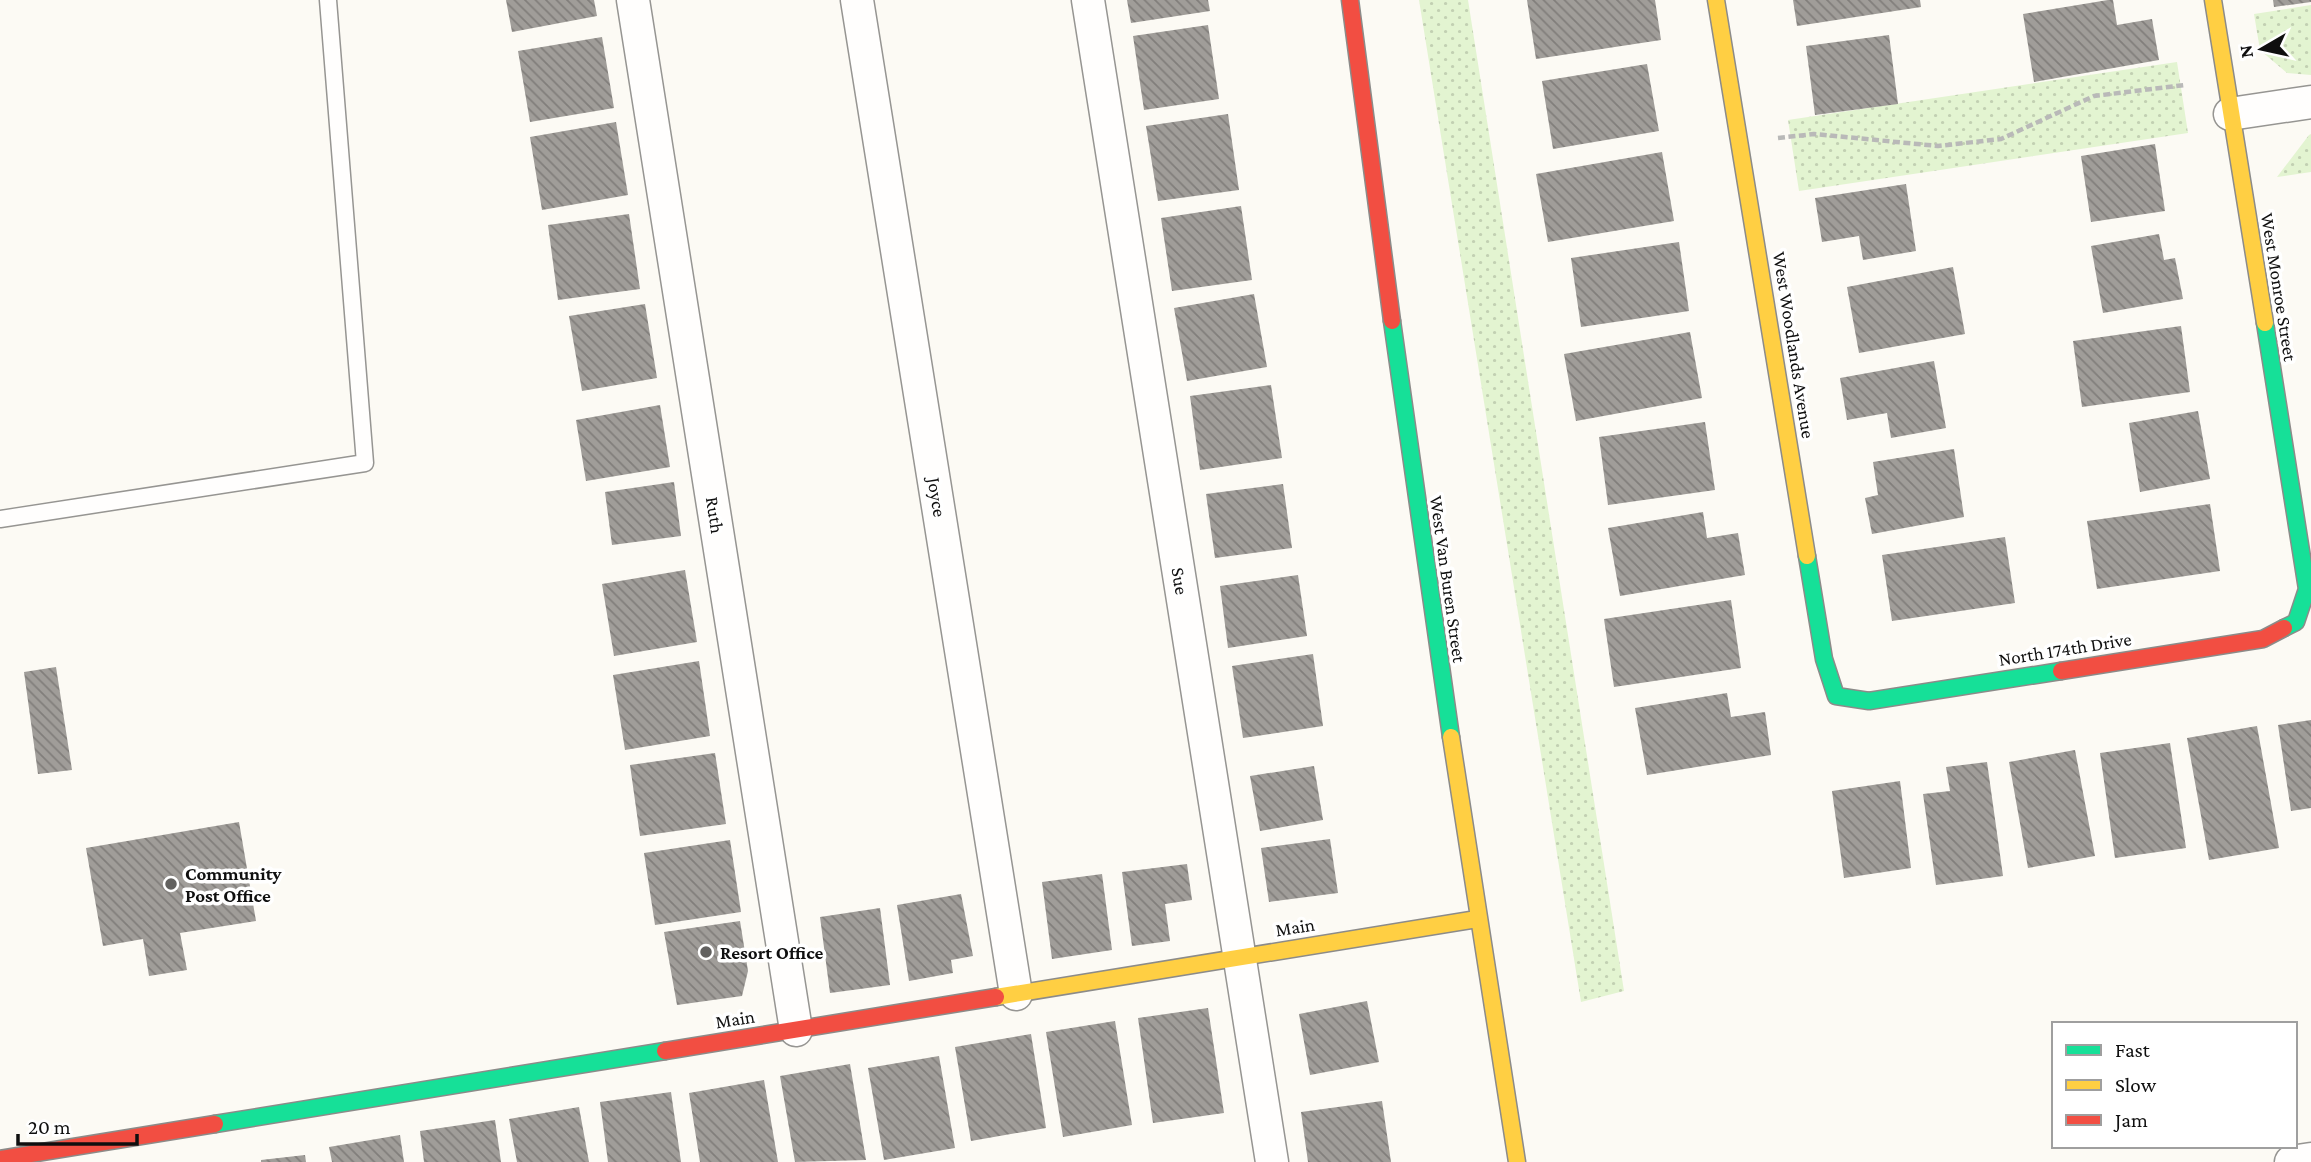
<svg xmlns="http://www.w3.org/2000/svg" width="2311" height="1162" viewBox="0 0 2311 1162" font-family="'Crimson Pro',serif">
<style>
.garden{fill:url(#garden-dots)}
.building{fill:url(#building-back-hatch)}
.lines{fill:none;stroke-linecap:round;stroke-linejoin:round}
.lane-casing{stroke:#969592;stroke-width:19}
.street-casing{stroke:#969592;stroke-width:35}
.fast-casing{stroke:#8c8b89;stroke-width:19}
.slow-casing{stroke:#8c8b89;stroke-width:19}
.jam-casing{stroke:#8c8b89;stroke-width:19}
.path{stroke:#b9b9b8;stroke-width:4.5;stroke-dasharray:7 3.5;stroke-linecap:butt}
.lane{stroke:#fffefd;stroke-width:16}
.street{stroke:#fffefd;stroke-width:32}
.fast{stroke:#16e098;stroke-width:16}
.slow{stroke:#ffcf43;stroke-width:16}
.jam{stroke:#f24e42;stroke-width:16}
.poi-dot{fill:#62615f;stroke:#fff;stroke-width:2.5}
.labels{text-anchor:middle;dominant-baseline:central;stroke-width:7;stroke-linejoin:round;paint-order:stroke}
.street-label{font-size:19px;fill:#0f0f0f;stroke:#fff}
.poi-label{font-size:19px;font-weight:bold;fill:#0f0f0f;stroke:#fff;text-anchor:start}
</style>
<defs>
<pattern id="garden-dots" width="8" height="8" patternUnits="userSpaceOnUse" patternTransform="scale(1.75)"><rect width="8" height="8" fill="#e3f4d1"/><path d="M2 2h.1M6 6h.1" fill="none" stroke="#c2d0b2" stroke-width="1.8" stroke-linecap="round"/></pattern>
<pattern id="building-back-hatch" width="6" height="6" patternUnits="userSpaceOnUse" patternTransform="scale(1.75)"><rect width="6" height="6" fill="#a09d99"/><path d="M-1 5l2 2M0 0l6 6M5-1l2 2" fill="none" stroke="#817e7b"/></pattern>
</defs>
<rect width="100%" height="100%" fill="#fcfaf4"/>
<!-- garden -->
<path class="garden" d="M1419,0H1468L1624,991L1581,1002Z
M2311,5V75L2287,73L2260,50L2254,14Z
M2177,62L2188,133L1799,191L1788,120Z
M2311,134V172L2277,177L2309,135Z"/>
<!-- building -->
<path class="building" d="M506,0H594L597,16L512,32Z
M1127,0H1208L1210,11L1131,23Z
M1527,0H1655L1661,40L1536,59Z
M1793,0H1920L1921,7L1797,26Z
M2108,0H2113L2117,25L2152,19L2159,60L2034,82L2023,14Z
M2273,0H2311V2L2274,7Z
M1208,25L1219,99L1144,110L1133,36Z
M1889,35L1898,104L1815,115L1806,46Z
M602,37L614,108L530,122L518,51Z
M1647,64L1659,131L1553,149L1542,81Z
M1228,114L1239,190L1158,201L1146,126Z
M616,122L628,195L542,210L530,137Z
M2155,144L2165,211L2091,222L2081,156Z
M1662,152L1674,221L1548,242L1536,174Z
M1906,184L1916,251L1863,260L1859,236L1822,242L1815,198Z
M1241,206L1252,280L1172,291L1161,218Z
M629,214L640,289L558,300L548,225Z
M2159,234L2164,260L2175,258L2183,299L2103,313L2091,246Z
M1679,242L1689,311L1581,327L1571,258Z
M1953,267L1965,334L1859,353L1847,287Z
M1254,294L1267,367L1187,381L1174,308Z
M645,304L657,378L582,391L569,316Z
M2181,326L2190,392L2082,407L2073,341Z
M1690,332L1702,398L1576,421L1564,354Z
M1934,361L1946,428L1891,438L1887,413L1847,420L1840,378Z
M1271,385L1282,458L1200,470L1190,396Z
M660,405L670,467L586,481L576,420Z
M2198,411L2210,479L2140,492L2129,423Z
M1705,422L1715,490L1608,505L1599,437Z
M1954,449L1964,517L1872,534L1865,498L1878,495L1873,462Z
M674,482L681,536L612,545L605,492Z
M1283,484L1292,548L1215,558L1206,494Z
M2210,504L2220,571L2097,589L2087,521Z
M1703,512L1707,538L1738,533L1745,575L1620,596L1608,528Z
M2005,537L2015,603L1892,621L1882,555Z
M685,570L697,642L614,656L602,584Z
M1298,575L1307,636L1228,648L1220,586Z
M1731,600L1741,668L1614,687L1604,619Z
M1313,654L1323,726L1243,738L1232,666Z
M699,661L710,736L625,750L613,675Z
M56,667L72,770L38,774L24,672Z
M1727,693L1731,717L1765,712L1771,755L1647,775L1635,708Z
M2311,720V808L2291,811L2278,725Z
M2257,726L2279,848L2209,860L2187,738Z
M2170,743L2186,848L2115,858L2100,753Z
M2075,750L2095,856L2028,868L2009,762Z
M715,753L726,824L640,836L630,765Z
M1987,762L2003,876L1936,885L1923,794L1950,791L1946,767Z
M1314,766L1323,820L1260,831L1250,776Z
M1900,781L1911,868L1844,878L1832,791Z
M239,822L256,921L180,933L187,970L149,976L143,939L103,946L86,848Z
M1330,839L1338,893L1269,902L1261,848Z
M730,840L741,912L655,925L644,853Z
M1187,864L1192,900L1165,904L1170,941L1132,946L1122,872Z
M1102,874L1112,950L1052,959L1042,882Z
M961,894L973,956L951,960L953,973L909,981L897,905Z
M880,908L890,985L830,993L820,917Z
M740,921L748,971L742,996L677,1005L664,932Z
M1367,1001L1379,1062L1310,1075L1299,1014Z
M1208,1008L1224,1113L1153,1123L1138,1018Z
M1115,1021L1132,1125L1063,1137L1046,1032Z
M1031,1034L1046,1128L971,1141L955,1047Z
M939,1056L955,1148L884,1160L868,1068Z
M850,1064L866,1160L795,1162L780,1076Z
M764,1080L778,1162H700L689,1093Z
M671,1092L681,1162H608L600,1102Z
M1382,1101L1391,1162H1308L1301,1112Z
M579,1107L589,1162H517L509,1119Z
M495,1120L501,1162H424L420,1131Z
M400,1135L404,1162H332L329,1147Z
M305,1155L306,1162H261V1160Z"/>
<g class="lines">
<defs>
<path id="lane" d="M0,519L365,463L328,0"/>
<path id="street" d="M633,0L796,1030
M857,0L1016,994
M1088,0L1272,1162
M2230,114L2311,102
M2291,1162L2311,1159"/>
<path id="fast" d="M1392,321L1451,737
M2265,323L2307,589L2296,622L2284,628
M1807,556L1824,659L1836,696L1869,701L2061,671
M215,1124L665,1051"/>
<path id="slow" d="M1716,0L1807,556
M2213,0L2265,323
M1451,737L1517,1162
M996,997L1477,919"/>
<path id="jam" d="M1350,0L1392,321
M2061,671L2263,639L2284,628
M665,1051L996,997
M0,1159L215,1124"/>
</defs>
<!-- lane casing -->
<use href="#lane" class="lane-casing"/>
<!-- street casing -->
<use href="#street" class="street-casing"/>
<!-- fast casing -->
<use href="#fast" class="fast-casing"/>
<!-- slow casing -->
<use href="#slow" class="slow-casing"/>
<!-- jam casing -->
<use href="#jam" class="jam-casing"/>
<!-- path -->
<path class="path" d="M1778,138L1814,134L1938,146L2001,139L2094,96L2185,85"/>
<!-- lane -->
<use href="#lane" class="lane"/>
<!-- street -->
<use href="#street" class="street"/>
<!-- fast -->
<use href="#fast" class="fast"/>
<!-- slow -->
<use href="#slow" class="slow"/>
<!-- jam -->
<use href="#jam" class="jam"/>
</g>
<!-- markers -->
<g class="poi-dot">
<circle cx="171" cy="884" r="7"/>
<circle cx="706" cy="952" r="7"/>
</g>
<g class="labels">
<!-- street labels -->
<g class="street-label">
<text transform="translate(2279 287) rotate(81)">West Monroe Street</text>
<text transform="translate(1794 345) rotate(81)">West Woodlands Avenue</text>
<text transform="translate(937 497) rotate(81)">Joyce</text>
<text transform="translate(715 515) rotate(81)">Ruth</text>
<text transform="translate(1448 579) rotate(82)">West Van Buren Street</text>
<text transform="translate(1180 581) rotate(81)">Sue</text>
<text transform="translate(2065 649) rotate(-9)">North 174th Drive</text>
<text transform="translate(1295 927) rotate(-9)">Main</text>
<text transform="translate(735 1019) rotate(-9)">Main</text>
</g>
<!-- poi labels -->
<g class="poi-label">
<text x="185" y="873">Community<tspan x="185" dy="22">Post Office</tspan></text>
<text x="720" y="952">Resort Office</text>
</g>
</g>
<!-- legend -->
<rect x="2052" y="1022" width="245" height="126" fill="#ffffff" stroke="#9f9f9f" stroke-width="2"/>
<rect x="2066" y="1045" width="35" height="10" fill="#16e098" stroke="#9f9f9f" stroke-width="2"/>
<text x="2115" y="1057" font-size="21" fill="#0f0f0f">Fast</text>
<rect x="2066" y="1080" width="35" height="10" fill="#ffcf43" stroke="#9f9f9f" stroke-width="2"/>
<text x="2115" y="1092" font-size="21" fill="#0f0f0f">Slow</text>
<rect x="2066" y="1115" width="35" height="10" fill="#f24e42" stroke="#9f9f9f" stroke-width="2"/>
<text x="2115" y="1127" font-size="21" fill="#0f0f0f">Jam</text>
<!-- north arrow -->
<g transform="translate(2262 49) rotate(261)" stroke="#ffffff" stroke-width="5" paint-order="stroke">
<path d="M0-5L12 26L0 18L-12 26Z" fill="#0f0f0f"/>
<text y="-10" font-size="19" font-weight="bold" text-anchor="middle" fill="#0f0f0f">N</text>
</g>
<!-- scale -->
<path d="M18 1134v10h119v-10" fill="none" stroke="#0f0f0f" stroke-width="3.5"/>
<text x="28" y="1134" font-size="21" fill="#0f0f0f" stroke="#ffffff" stroke-width="5" paint-order="stroke">20 m</text>
</svg>
